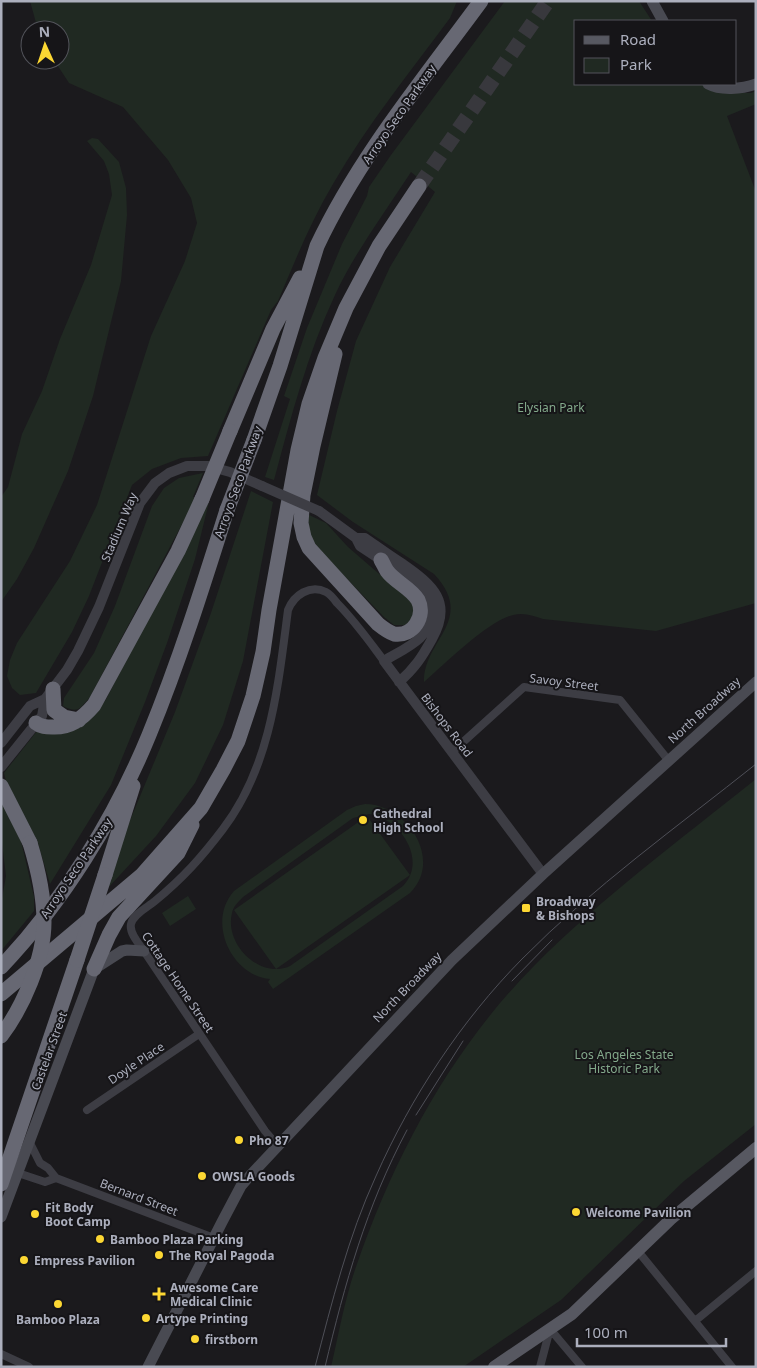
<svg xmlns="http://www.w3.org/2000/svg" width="757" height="1368" viewBox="0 0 757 1368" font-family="'Noto Sans',sans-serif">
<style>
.green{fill:#202922;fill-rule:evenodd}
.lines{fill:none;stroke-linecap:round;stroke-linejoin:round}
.motorway-tunnel{stroke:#38383d;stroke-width:15;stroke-dasharray:15 8;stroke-linecap:butt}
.minor{stroke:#3d3d44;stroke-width:8}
.tertiary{stroke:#3d3d44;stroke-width:10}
.secondary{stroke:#494a52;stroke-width:11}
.primary{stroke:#575861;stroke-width:12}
.motorway{stroke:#676873;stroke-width:15}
.tram{stroke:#4e4f57;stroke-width:1}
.tertiary-bridge{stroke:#3d3d44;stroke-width:10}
.motorway-bridge{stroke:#676873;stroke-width:15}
.poi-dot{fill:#fcd733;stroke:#161518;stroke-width:2}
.labels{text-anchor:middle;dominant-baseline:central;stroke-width:4;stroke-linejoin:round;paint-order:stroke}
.street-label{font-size:12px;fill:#acafbd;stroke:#161518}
.park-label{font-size:12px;fill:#83a98b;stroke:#161518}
.poi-label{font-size:12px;font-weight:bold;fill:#acafbd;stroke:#161518;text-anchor:start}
</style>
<rect width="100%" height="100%" fill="#1b1a1d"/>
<!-- green -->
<path class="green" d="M30,1H457L450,18C410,72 367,125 333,184C311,221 295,261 278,301L271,310L208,456L181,458L152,469L132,485L89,596L72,632L36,693L20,695L12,688L7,676L10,660L17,643L70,561L97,505L151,336L185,261L197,223L191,198L168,160L123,107L69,83L54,60H60V30H38Z
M505,1H639L652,21H576V84H701L720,93H751L756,91V104L727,116L756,192V603L656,631L543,619C534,616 524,612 513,615C488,621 445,664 424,682C423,640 477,620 434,574L353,522L317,495L337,411L356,341L390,267L435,192L411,172C385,212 355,252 335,295C307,355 291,417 274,480L265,477L290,399L284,396L307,328L342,244L367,196L369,187L391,155Z
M92,138L98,139L119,162L126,188L127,215L121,281L93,396L68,471L34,548L17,579L1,602V497L8,487L22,434L42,391L60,339L91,265L112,195L109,174L104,161L87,141Z
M203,473L193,497L196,498L90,697C80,708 79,714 63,706L64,698L94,653L115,606L152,506L164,488L179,478Z
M251,491L273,502L243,661L223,725L195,783L156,836L107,889L126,830L175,712L211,613Z
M209,502L195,559L167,643L145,702L111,785L50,884L37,840L7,785L4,773L37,731L57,734L81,727L105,701Z
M307,514L326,523L348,547L414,604V617L405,625H394L384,617L324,555L310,537Z
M756,779V1124L684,1181L561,1300L463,1367H331C339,1333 345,1297 357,1264C395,1155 451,1050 533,967C600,899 681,839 756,779Z
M1,801L18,828L34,897V911L1,951V904L6,876L1,835Z
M365,804C406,804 444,859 410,893L273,989L268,982L270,979C232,976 206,922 234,891L347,810L356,806ZM369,814C400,818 428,860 403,886L290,966C260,980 224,944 232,913C233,907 238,902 243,897L353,818Z
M367,816L410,875L276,969L234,910Z
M188,896L196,909L170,926L162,913Z"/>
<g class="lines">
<!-- motorway-tunnel -->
<path class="motorway-tunnel" d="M419,186L548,1"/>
<!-- minor -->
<path class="minor" d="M452,752L524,687L620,700L669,761
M87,1110L199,1034
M30,1143L40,1163L48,1168L56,1178L214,1238
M277,1145L265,1131L144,951C139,944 129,933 131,924C133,914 148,907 155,901C183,878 201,858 223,829C271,766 278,686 288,610C294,595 310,584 326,592C330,594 334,599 337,603C355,621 369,641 384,661
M18,1173L45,1182L56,1178
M637,1250L732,1367
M695,1321L756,1271
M550,1329L582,1367
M1,1354L29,1367
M540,1367L550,1329"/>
<!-- tertiary -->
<path class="tertiary" d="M319,511L356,538L360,546L419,585C427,593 433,601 432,613C431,639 403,649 384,661L543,874
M356,538H365C378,547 390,556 403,564C433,585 453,602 432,639C422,657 415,668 399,682
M1,743L30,706L45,699
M1,767L42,716L45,699L67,670L78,651L99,607L140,503L155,483L169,473L187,466H208L230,472L262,486"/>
<!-- secondary -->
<path class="secondary" d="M652,1L663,21
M708,84C721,91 742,89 756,84
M1,1217L94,969L122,951L127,950L144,951
M148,1367L222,1222L241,1186L247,1179L452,960L543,874L756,682"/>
<!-- primary -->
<path class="primary" d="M494,1367L572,1314L671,1219L756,1148"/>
<!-- motorway -->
<path class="motorway" d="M335,354L313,446L303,495L301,523L304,537L309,548L378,624C383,628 388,632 394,634C413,637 426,616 418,600C411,588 395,582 387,571C385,568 383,563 381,560
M230,431L273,329L300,278
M254,440L280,366L317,246C359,157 423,80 481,1
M53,689L54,710L64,717L79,720
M36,723C41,727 46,727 52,727C70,728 82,719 94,705L178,551L202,499
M1,786L30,843
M105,875L133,786
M1,967C63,902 115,818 149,735C179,662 203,586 227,510
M94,969L109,935L119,917L178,853L192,825
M1,994L142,875L201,808L223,770L238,741L253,696L263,652L269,610L298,450L309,404L325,358L346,308L379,246L419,186
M1,1184L77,960"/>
<!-- tram -->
<path class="tram" d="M512,981L552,940
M416,1115L463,1041
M315,1367C332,1302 348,1237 376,1176C411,1097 461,1021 522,959C593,887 677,827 756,764
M325,1367C345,1283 366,1207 407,1130"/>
<!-- tertiary-bridge -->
<path class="tertiary-bridge" d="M262,486L319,511"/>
<!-- motorway-bridge -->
<path class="motorway-bridge" d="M202,499L230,431
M227,510L254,440
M77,960L105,875
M1,1036C23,1007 44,959 44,922C44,895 38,869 30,843"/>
</g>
<!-- markers -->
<g class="poi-dot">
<circle cx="363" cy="820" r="5"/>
<rect x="521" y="903" width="10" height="10" rx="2.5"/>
<circle cx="239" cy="1140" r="5"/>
<circle cx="202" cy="1176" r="5"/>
<circle cx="576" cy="1212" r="5"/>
<circle cx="35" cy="1214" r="5"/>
<circle cx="100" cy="1239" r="5"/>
<circle cx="159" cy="1255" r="5"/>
<circle cx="24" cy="1260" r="5"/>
<path d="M156.5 1286.5h5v5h5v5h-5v5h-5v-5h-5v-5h5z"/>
<circle cx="58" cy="1304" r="5"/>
<circle cx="146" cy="1318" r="5"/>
<circle cx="195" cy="1339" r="5"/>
</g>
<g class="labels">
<!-- street labels -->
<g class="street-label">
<text transform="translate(399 114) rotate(-55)">Arroyo Seco Parkway</text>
<text transform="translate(238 482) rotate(-70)">Arroyo Seco Parkway</text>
<text transform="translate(119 527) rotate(-67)">Stadium Way</text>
<text transform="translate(564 682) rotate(7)">Savoy Street</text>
<text transform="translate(704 710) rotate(-42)">North Broadway</text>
<text transform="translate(447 725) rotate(53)">Bishops Road</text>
<text transform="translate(76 868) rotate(-56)">Arroyo Seco Parkway</text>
<text transform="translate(178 982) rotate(56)">Cottage Home Street</text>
<text transform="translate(407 987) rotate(-46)">North Broadway</text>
<text transform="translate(49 1051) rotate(-70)">Castelar Street</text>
<text transform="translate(136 1063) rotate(-34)">Doyle Place</text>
<text transform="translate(139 1197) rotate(21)">Bernard Street</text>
</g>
<!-- park labels -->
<g class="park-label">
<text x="551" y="407">Elysian Park</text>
<text x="624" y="1054">Los Angeles State<tspan x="624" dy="14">Historic Park</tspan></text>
</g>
<!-- poi labels -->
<g class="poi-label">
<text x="373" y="813">Cathedral<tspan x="373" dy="14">High School</tspan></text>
<text x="536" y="901">Broadway<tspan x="536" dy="14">&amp; Bishops</tspan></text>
<text x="249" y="1140">Pho 87</text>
<text x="212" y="1176">OWSLA Goods</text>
<text x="45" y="1207">Fit Body<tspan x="45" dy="14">Boot Camp</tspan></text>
<text x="586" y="1212">Welcome Pavilion</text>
<text x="110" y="1239">Bamboo Plaza Parking</text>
<text x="169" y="1255">The Royal Pagoda</text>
<text x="34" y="1260">Empress Pavilion</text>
<text x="170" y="1287">Awesome Care<tspan x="170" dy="14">Medical Clinic</tspan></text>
<text x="156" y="1318">Artype Printing</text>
<text x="58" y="1319" text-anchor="middle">Bamboo Plaza</text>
<text x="205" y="1339">firstborn</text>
</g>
</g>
<!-- border -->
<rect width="757" height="1368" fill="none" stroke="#acafbd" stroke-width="5"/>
<!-- legend -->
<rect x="574" y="20" width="162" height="65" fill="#161518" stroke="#52535a"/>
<rect x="584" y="36" width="25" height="8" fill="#575861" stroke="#52535a"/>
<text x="620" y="45" font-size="15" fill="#acafbd">Road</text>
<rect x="584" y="58" width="25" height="15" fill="#202922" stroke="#52535a"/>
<text x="620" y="70" font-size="15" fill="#acafbd">Park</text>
<!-- north arrow -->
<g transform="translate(45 45) rotate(357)"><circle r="24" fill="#161518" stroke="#52535a"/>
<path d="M0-4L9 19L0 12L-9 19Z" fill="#fcd733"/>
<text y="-8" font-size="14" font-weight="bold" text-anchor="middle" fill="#acafbd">N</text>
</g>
<!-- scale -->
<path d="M577 1338v8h149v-8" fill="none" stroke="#acafbd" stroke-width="2.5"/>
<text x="584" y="1338" font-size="15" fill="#acafbd" stroke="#161518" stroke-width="4" paint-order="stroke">100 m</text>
</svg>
